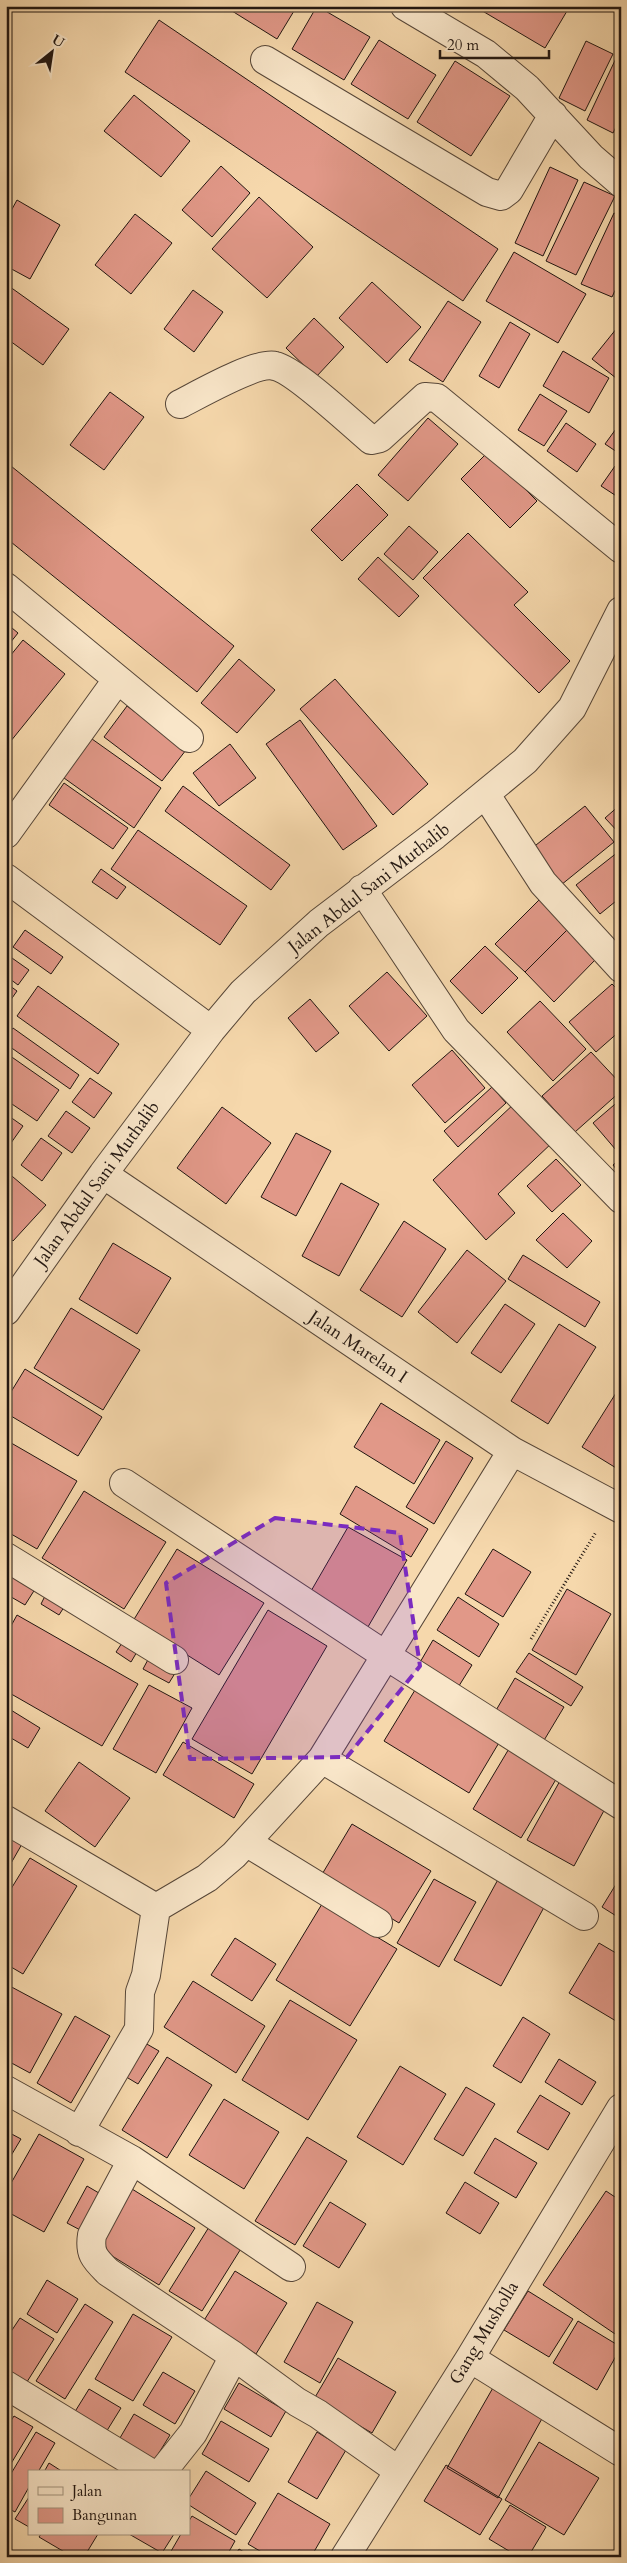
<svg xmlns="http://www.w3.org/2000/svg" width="627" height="2563" viewBox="0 0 627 2563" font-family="Cardo,serif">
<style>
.building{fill:#e19888;stroke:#211611}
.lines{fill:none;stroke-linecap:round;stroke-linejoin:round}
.minor-casing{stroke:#564638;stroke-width:30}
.path{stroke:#211611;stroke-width:3;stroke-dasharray:1 2.5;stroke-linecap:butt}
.minor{stroke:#f9e6c9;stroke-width:28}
.marked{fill:#7b2cbf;fill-opacity:0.2;stroke:#7b2cbf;stroke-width:4;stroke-dasharray:10 6;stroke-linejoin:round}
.labels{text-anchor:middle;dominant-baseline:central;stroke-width:5;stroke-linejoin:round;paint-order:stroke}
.street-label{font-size:18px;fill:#211611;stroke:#f9e6c9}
</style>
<rect width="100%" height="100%" fill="#f6d8ac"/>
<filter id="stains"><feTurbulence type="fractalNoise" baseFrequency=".004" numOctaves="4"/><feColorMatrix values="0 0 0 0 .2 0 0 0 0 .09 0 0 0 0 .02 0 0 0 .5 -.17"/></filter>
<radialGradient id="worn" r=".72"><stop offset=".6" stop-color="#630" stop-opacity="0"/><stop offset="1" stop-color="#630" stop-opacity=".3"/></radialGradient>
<!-- building -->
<path class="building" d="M224,6H297L277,39Z
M317,6L370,37L344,80L292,49Z
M474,6H570L545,48Z
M159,20L498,249L463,301L125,72Z
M379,40L436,75L408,119L351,84Z
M586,41L613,54L585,111L559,98Z
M618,54L621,56V117L613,133L587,120Z
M455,61L510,96L471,156L417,122Z
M134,95L190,141L161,177L104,131Z
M221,166L250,193L212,237L182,210Z
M550,167L578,180L543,256L515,243Z
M584,182L615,196L576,275L546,261Z
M259,197L313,247L267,298L212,249Z
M17,200L60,225L30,279L6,266V220Z
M614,213L621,216V278L612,297L581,284Z
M135,214L172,243L131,294L95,265Z
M514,252L586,294L558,343L486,301Z
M372,282L421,327L387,363L339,318Z
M6,284L69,329L43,365L6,338Z
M193,290L223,312L194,352L164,329Z
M448,301L481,322L443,382L409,360Z
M314,318L344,347L316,377L286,348Z
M510,322L530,334L499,388L479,376Z
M621,323V382L592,359Z
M563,351L609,378L589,413L543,386Z
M110,392L144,417L104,470L70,445Z
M540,394L567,411L544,446L518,430Z
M428,418L458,444L408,501L378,475Z
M621,422V454H620L605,444Z
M566,423L596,444L577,472L547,451Z
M488,452L537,501L510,528L461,479Z
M6,462L234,646L197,692L6,538Z
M615,466L621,471V499L601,486Z
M357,484L388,515L342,561L311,530Z
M409,526L438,552L413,580L384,554Z
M468,533L528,592L514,605L570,661L539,693L423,578Z
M378,557L419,596L399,617L358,579Z
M6,623L18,633L6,648Z
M23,640L65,674L6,747V661Z
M239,659L275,690L237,733L201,703Z
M335,679L428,784L393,815L300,709Z
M127,706L186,750L162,781L104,737Z
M300,720L377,826L343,850L266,744Z
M85,734L161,788L134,828L57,773Z
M230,744L256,778L219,806L193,773Z
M64,783L128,828L113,849L49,805Z
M183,786L290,865L271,890L165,811Z
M621,804V835L605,818Z
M585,806L614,842L561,885L531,849Z
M138,830L247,906L220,945L111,869Z
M618,852L621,856V897L600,914L576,885Z
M101,869L126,887L117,899L92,882Z
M539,900L568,929L525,972L495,944Z
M568,929L597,958L554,1002L525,972Z
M25,930L63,957L51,974L13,947Z
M485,946L518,978L482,1014L450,981Z
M12,958L29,970L18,985L6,976V966Z
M387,972L427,1016L389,1051L349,1006Z
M6,983L17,991L10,1001L6,998Z
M612,984L621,993V1030L596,1052L569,1022Z
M38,986L119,1044L98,1074L17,1016Z
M310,999L339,1033L316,1052L288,1018Z
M540,1001L586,1049L553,1081L507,1032Z
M13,1028L79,1075L70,1089L6,1044V1037Z
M452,1050L485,1088L445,1123L412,1085Z
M591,1052L621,1084V1091L575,1132L542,1096Z
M6,1053L59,1090L37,1121L6,1100Z
M90,1078L112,1093L94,1118L72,1102Z
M492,1087L506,1103L458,1147L444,1131Z
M621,1099V1146L616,1150L593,1123Z
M516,1102L554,1141L498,1194L515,1213L486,1240L433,1180Z
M222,1107L271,1143L226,1204L177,1168Z
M66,1111L90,1128L72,1153L48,1136Z
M6,1114L23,1126L6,1150Z
M296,1133L331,1151L296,1216L261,1197Z
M41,1138L62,1153L42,1181L21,1165Z
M621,1158V1175L613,1165Z
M556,1159L581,1185L552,1212L527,1186Z
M6,1171L46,1205L13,1241L6,1235Z
M341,1183L379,1204L339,1276L302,1256Z
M563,1213L592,1241L567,1268L536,1240Z
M404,1221L446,1249L402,1317L360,1290Z
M113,1243L171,1278L137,1334L79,1299Z
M467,1250L506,1281L457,1343L418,1312Z
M523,1255L600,1302L585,1327L508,1279Z
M505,1304L535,1324L501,1373L471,1353Z
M71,1308L140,1350L103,1410L34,1368Z
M559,1324L596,1347L548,1424L511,1401Z
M25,1369L102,1417L78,1456L6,1413V1400Z
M621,1385V1471L582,1447Z
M381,1403L440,1440L414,1484L354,1447Z
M6,1440L77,1481L37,1549L6,1531Z
M446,1441L473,1458L434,1524L406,1507Z
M356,1486L428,1529L411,1557L340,1514Z
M84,1491L166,1542L124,1609L42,1558Z
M348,1527L407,1560L365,1632L307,1598Z
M177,1549L264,1603L219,1675L133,1621Z
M493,1549L531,1572L503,1617L465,1594Z
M6,1569L37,1586L25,1605L6,1594Z
M567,1589L611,1614L576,1675L532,1650Z
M47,1592L66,1604L59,1615L41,1604Z
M458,1597L499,1624L479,1657L437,1630Z
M268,1610L327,1646L252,1774L192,1739Z
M17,1615L138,1684L102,1746L6,1691V1635Z
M126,1637L141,1645L131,1662L116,1652Z
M433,1640L472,1665L457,1689L419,1664Z
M529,1653L583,1687L571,1706L516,1672Z
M151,1654L177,1670L169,1683L143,1669Z
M515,1678L564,1707L543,1742L495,1712Z
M149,1685L192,1708L156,1773L113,1749Z
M415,1690L500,1741L469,1793L384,1741Z
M6,1707L40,1728L28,1748L6,1735Z
M183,1742L254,1784L234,1818L163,1775Z
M510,1747L558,1776L521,1838L473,1809Z
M79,1762L130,1798L95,1847L45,1811Z
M561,1779L607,1805L574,1866L527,1840Z
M352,1824L431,1871L399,1923L321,1876Z
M6,1835L22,1844L6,1872Z
M30,1858L77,1886L23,1974L6,1964V1897Z
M501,1874L548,1900L501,1986L454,1960Z
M621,1876V1919L602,1907Z
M434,1879L476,1902L439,1967L397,1943Z
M322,1904L397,1949L350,2026L276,1980Z
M235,1938L276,1964L252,2001L211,1975Z
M599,1943L621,1956V2024L569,1993Z
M193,1981L265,2026L236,2073L164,2027Z
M6,1984L62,2014L30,2073L6,2060Z
M290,2000L357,2040L308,2120L242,2080Z
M75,2016L110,2036L71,2103L37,2083Z
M523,2017L550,2034L521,2083L493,2066Z
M138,2039L159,2051L138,2084L118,2072Z
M167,2057L212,2085L167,2158L122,2130Z
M559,2059L596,2082L582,2105L545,2082Z
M400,2066L446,2094L403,2165L357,2137Z
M466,2087L495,2104L463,2156L434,2139Z
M540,2095L570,2113L548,2150L517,2132Z
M224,2099L279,2132L244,2189L189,2155Z
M6,2131L21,2139L6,2164Z
M39,2134L84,2159L44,2232L6,2211V2192Z
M307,2137L347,2161L295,2245L255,2221Z
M495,2138L537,2163L516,2198L474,2173Z
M465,2182L499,2203L480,2234L446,2213Z
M87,2186L104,2196L84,2232L67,2223Z
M132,2189L195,2228L159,2285L96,2246Z
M606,2191L621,2201V2338L543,2285Z
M330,2202L366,2224L339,2268L303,2246Z
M209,2227L242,2247L202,2311L169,2291Z
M235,2271L287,2303L256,2354L203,2322Z
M47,2280L78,2299L57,2333L27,2314Z
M528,2291L573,2319L549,2357L504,2330Z
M317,2302L353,2322L320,2383L284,2362Z
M85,2304L113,2322L65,2399L36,2381Z
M133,2314L172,2337L133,2401L95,2379Z
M20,2318L54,2339L25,2385L6,2373V2339Z
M578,2321L621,2347L597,2390L553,2363Z
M338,2358L396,2392L372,2433L314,2399Z
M163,2372L195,2391L175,2424L143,2405Z
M239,2383L286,2411L271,2437L224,2409Z
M494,2386L544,2415L498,2498L447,2468Z
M89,2389L121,2408L103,2437L71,2418Z
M134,2414L170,2435L152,2464L117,2443Z
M14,2416L33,2427L6,2472V2428Z
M221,2421L269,2449L249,2482L202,2454Z
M36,2432L55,2443L38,2472H29V2487L15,2512L6,2507V2482Z
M317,2432L346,2450L317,2499L288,2482Z
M539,2442L599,2478L564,2535L505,2500Z
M49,2463L63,2472H44Z
M446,2465L502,2499L480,2535L424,2501Z
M206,2471L256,2503L236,2535L189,2505V2498Z
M278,2493L330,2524L311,2557H270L248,2544Z
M29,2497V2527L15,2519Z
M510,2505L546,2527L528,2557H519L489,2539Z
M192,2516L235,2541L226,2557H176L170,2553L181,2534H189V2521Z
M41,2534H98L84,2557H73L39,2537Z
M129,2534H174L162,2553Z
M239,2549L252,2557H234Z"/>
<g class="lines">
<defs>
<path id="minor" d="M405,6L486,54L527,88L591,157L621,183
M265,60L487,192L501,196L509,190L553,115
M180,404C198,395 257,361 275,366C295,370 352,424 371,440L380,438L425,397L437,398L621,549
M6,587L189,738
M486,795L543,883L621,968
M6,834L117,680
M6,878L211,1030
M362,889L456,1030L621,1199
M103,1174L512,1451L621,1509
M6,1311L103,1174L211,1030L243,992L319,923L435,835L525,761L572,708L621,611
M124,1483L385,1655L621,1805
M6,1557L174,1660
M322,1759L584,1916
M6,1820L156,1908
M246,1842L378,1923
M6,2090L132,2160L291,2267
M79,2132L139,2029L140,1992L146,1975L156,1908L207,1878L234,1855L322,1759L512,1451
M132,2160L92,2235C89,2254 95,2259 108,2272L234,2356L297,2402L318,2414L399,2471
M470,2358L621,2452
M6,2385L149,2472
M162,2472L193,2433L234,2356
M345,2557L470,2358L621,2108"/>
</defs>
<!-- minor casing -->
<use href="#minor" class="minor-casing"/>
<!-- path -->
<path class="path" d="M531,1639L596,1532"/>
<!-- minor -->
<use href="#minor" class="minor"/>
</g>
<!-- marked area -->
<path class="marked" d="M275,1518L400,1533L420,1666L347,1757L190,1759L166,1583Z"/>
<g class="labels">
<!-- street labels -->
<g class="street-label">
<text transform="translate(369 888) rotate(-38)">Jalan Abdul Sani Muthalib</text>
<text transform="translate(97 1184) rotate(-54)">Jalan Abdul Sani Muthalib</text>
<text transform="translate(358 1347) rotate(34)">Jalan Marelan I</text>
<text transform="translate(484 2333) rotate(-59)">Gang Musholla</text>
</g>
</g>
<!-- margin -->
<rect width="627" height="2563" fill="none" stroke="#f6d8ac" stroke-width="25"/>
<rect x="8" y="8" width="612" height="2548" fill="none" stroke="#211611" stroke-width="2.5"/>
<rect x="12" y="12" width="602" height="2538" fill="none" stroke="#211611"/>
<!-- legend -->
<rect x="28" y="2470" width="162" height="65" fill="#f9e6c9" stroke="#a3937f"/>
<rect x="38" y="2487" width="25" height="8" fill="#f9e6c9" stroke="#a3937f"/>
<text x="72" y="2496" font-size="15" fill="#211611">Jalan</text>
<rect x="38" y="2508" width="25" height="15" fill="#e19888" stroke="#a3937f"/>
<text x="72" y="2520" font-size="15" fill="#211611">Bangunan</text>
<!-- north arrow -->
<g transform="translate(52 52) rotate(30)" stroke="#f9e6c9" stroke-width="4" paint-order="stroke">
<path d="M0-4L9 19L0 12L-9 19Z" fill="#211611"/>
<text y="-8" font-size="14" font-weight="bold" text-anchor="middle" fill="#211611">U</text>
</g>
<!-- scale -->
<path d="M440 50v8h109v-8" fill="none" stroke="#211611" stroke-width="2.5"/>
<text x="447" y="50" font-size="15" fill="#211611" stroke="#f9e6c9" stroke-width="4" paint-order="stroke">20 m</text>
<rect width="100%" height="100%" filter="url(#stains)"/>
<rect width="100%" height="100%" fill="url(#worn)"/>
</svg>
